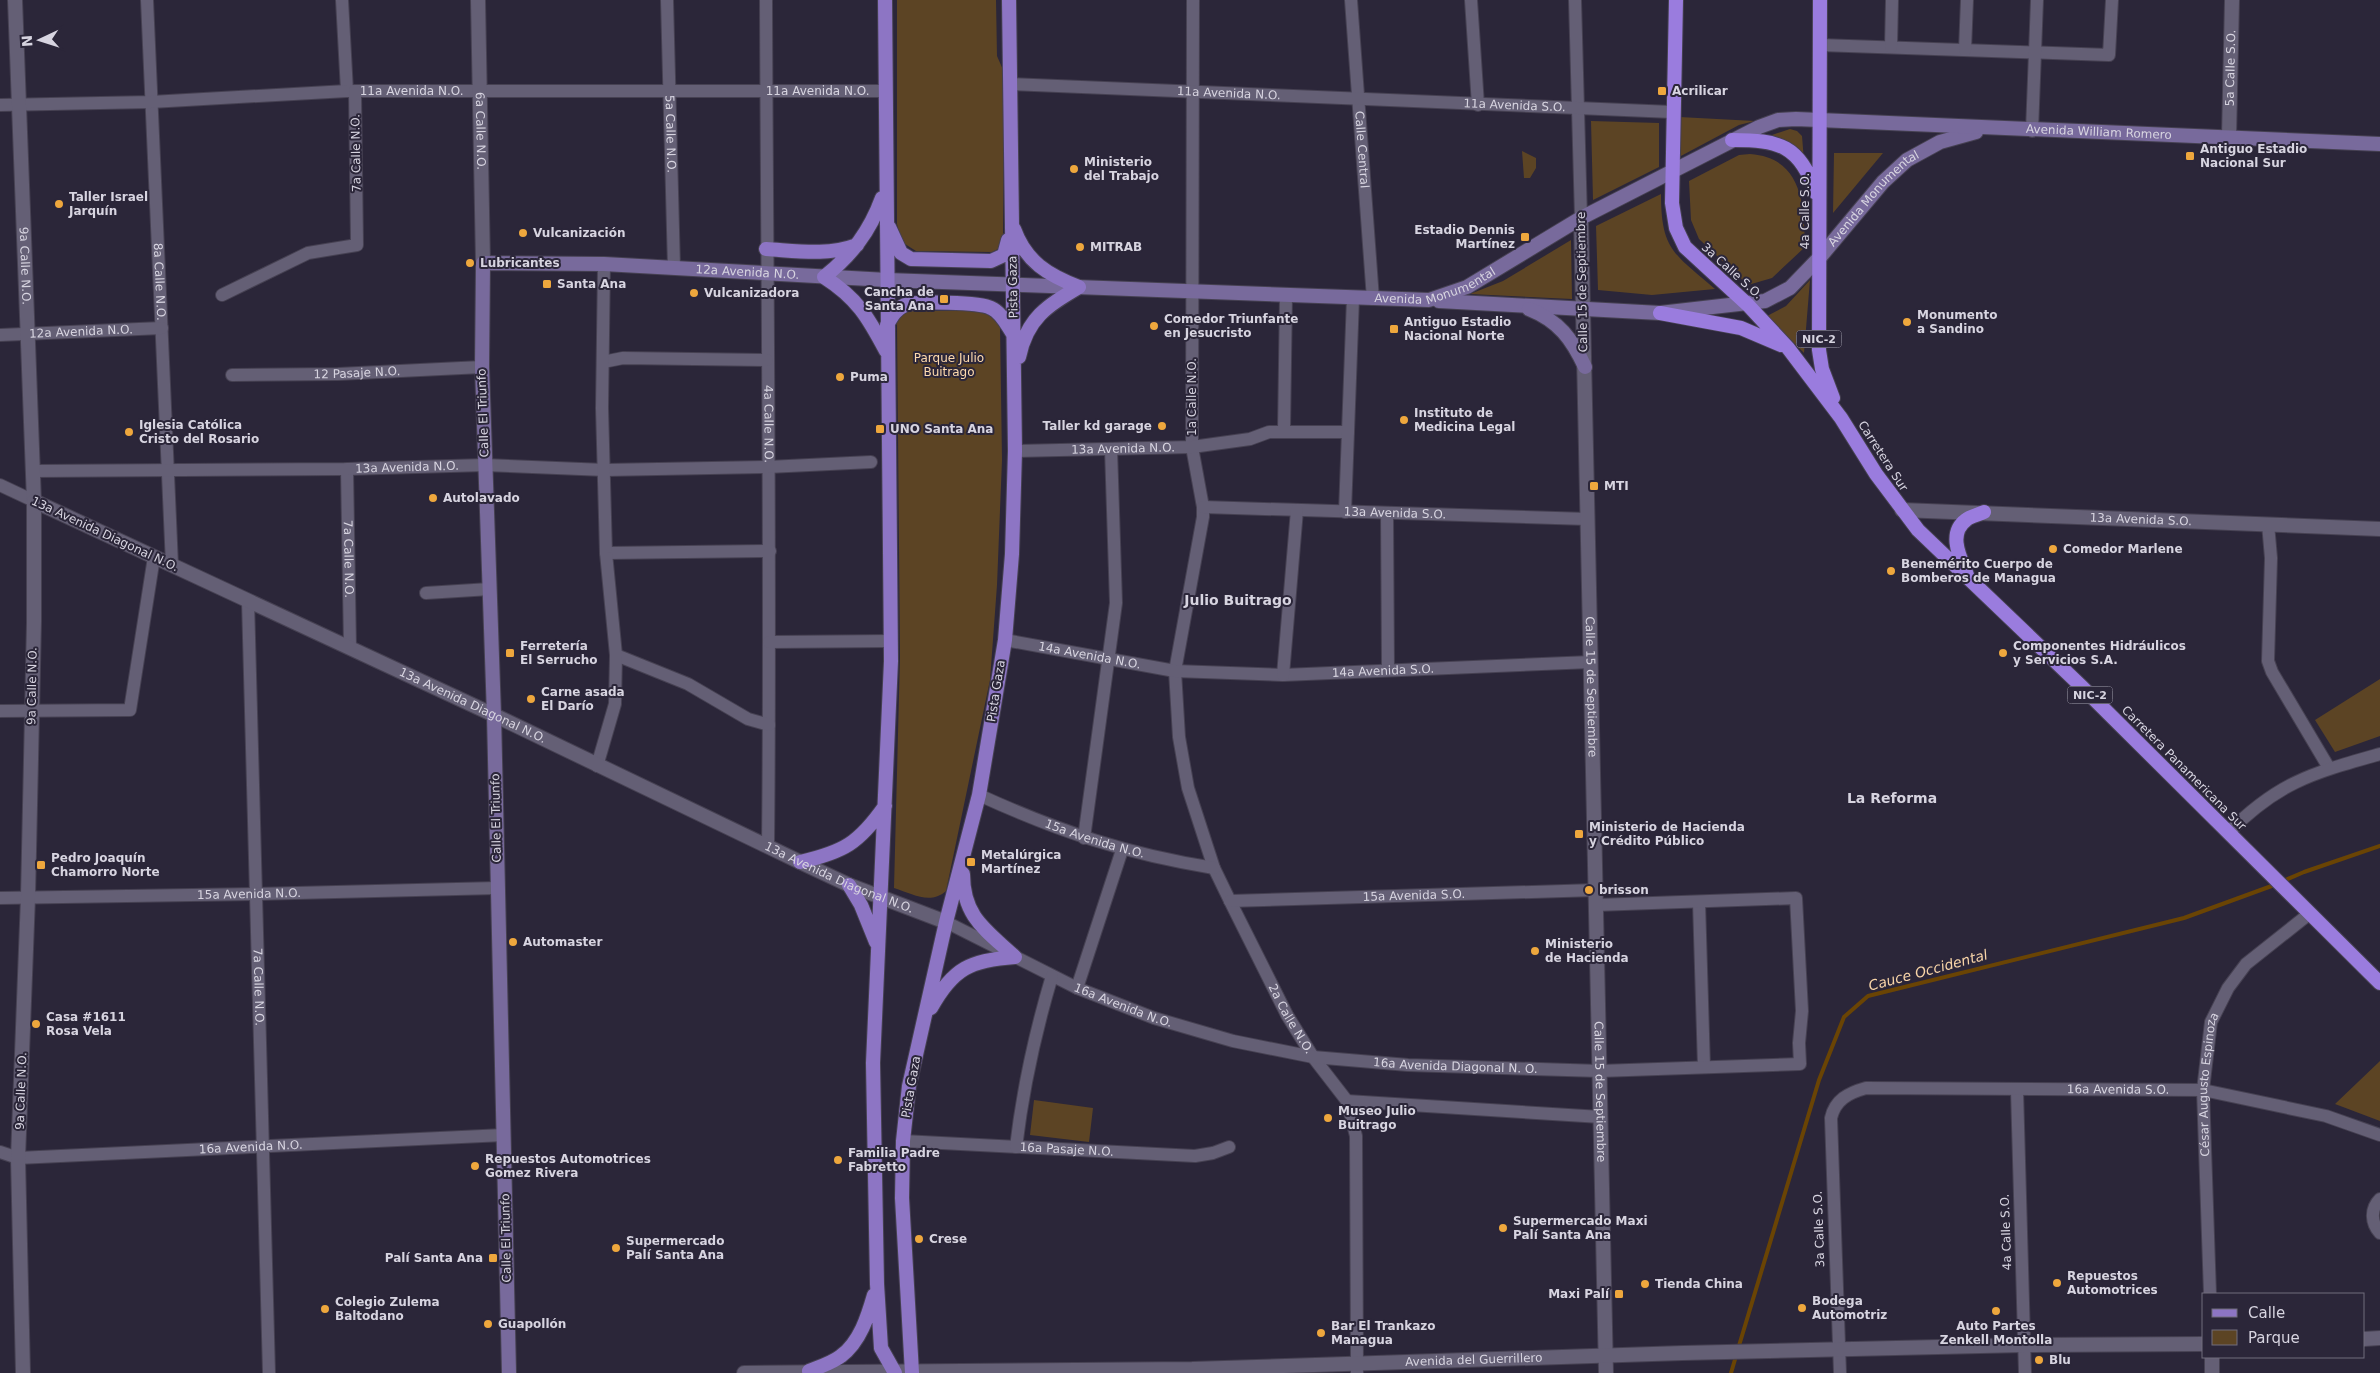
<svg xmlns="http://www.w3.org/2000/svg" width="2380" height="1373" viewBox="0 0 2380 1373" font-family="'DejaVu Sans',sans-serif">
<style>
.green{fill:#5c4424}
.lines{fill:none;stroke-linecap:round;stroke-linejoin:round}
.stream{stroke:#6a4404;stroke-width:4}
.minor-casing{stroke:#464152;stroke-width:14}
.tertiary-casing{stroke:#464152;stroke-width:16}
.secondary-casing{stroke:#464152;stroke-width:16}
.primary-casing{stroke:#464152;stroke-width:16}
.trunk-casing{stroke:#464152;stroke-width:16}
.minor{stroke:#645f75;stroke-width:12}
.tertiary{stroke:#645f75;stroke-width:14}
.secondary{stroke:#786a9c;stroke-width:14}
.primary{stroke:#8d75c4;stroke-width:14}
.trunk{stroke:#9a7cde;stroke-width:14}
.poi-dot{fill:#eea73d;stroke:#2b2639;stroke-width:2}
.labels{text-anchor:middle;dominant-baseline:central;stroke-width:4;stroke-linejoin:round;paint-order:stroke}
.shield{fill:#2b2639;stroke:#a3a0ae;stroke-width:1}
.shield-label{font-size:11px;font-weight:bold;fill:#d7d4e0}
.street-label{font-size:12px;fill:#d7d4e0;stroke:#2b2639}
.poi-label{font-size:12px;font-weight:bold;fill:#d7d4e0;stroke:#2b2639;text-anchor:start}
.park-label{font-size:12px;fill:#fedaad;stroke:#2b2639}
.neighbourhood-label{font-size:14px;font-weight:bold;fill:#d7d4e0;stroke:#2b2639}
.water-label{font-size:14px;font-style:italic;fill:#f9d5a8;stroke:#2b2639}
</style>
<rect width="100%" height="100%" fill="#2b2639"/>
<!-- green -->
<path class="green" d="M897,0H996L997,56L1004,72L1003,239L1000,248L992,252L916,251L905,244L900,236L897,224Z
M1679,117L1755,121L1739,125L1679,157Z
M1591,121L1659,123V167L1593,200Z
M1790,129L1797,131L1802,136L1804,161L1766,137Z
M1522,151L1536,158V168L1530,178H1524Z
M1834,153H1883L1833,213Z
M1750,154C1803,158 1804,205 1805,247L1772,278L1748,285L1699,239L1691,220L1689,181L1739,155Z
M1661,194C1661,251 1675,254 1715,289L1652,295L1598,290L1596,226Z
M1571,240L1572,299L1470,294L1503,281Z
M1810,280L1804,353L1767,316L1786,306Z
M907,311H989L1000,325L1002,460L997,585L990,680L946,891C930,905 913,894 894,888L900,657L897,321Z
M2380,679V736L2335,752L2315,720Z
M2380,1061V1121L2335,1104Z
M1034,1100L1093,1108L1089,1142L1030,1135Z"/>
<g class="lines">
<!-- stream -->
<path class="stream" d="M2283,881L2304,872L2380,846
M1738,1349L1819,1080L1844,1017L1868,996L2184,918L2277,884
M1731,1373L1736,1356"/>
<defs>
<g id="minor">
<path id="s1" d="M147,0L172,565"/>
<path d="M342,0L347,91"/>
<path id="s2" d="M667,0L674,268"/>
<path id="s3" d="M766,0C767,282 771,565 768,847"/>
<path id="s4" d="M1193,0L1192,447L1203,507V517L1175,671L1179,737L1188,788L1214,868L1230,901L1287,1015L1313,1057L1347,1101L1356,1136L1357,1373"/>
<path id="s5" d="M1351,0L1373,299"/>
<path d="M1471,0L1478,105"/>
<path d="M1575,0L1581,218"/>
<path d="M1820,45L2109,55L2112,0"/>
<path d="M1891,47L1892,0"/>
<path d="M1965,50L1967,0"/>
<path id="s6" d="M1010,84L1672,112"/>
<path id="s7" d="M0,105L151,102L347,91H885"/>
<path d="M2032,131L2037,0"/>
<path d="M222,295L308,253L357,245L355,91"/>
<path id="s8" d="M0,335L162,328"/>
<path d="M603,362L623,358L767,360"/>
<path id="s9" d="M232,375L338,374L482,367"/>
<path d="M1284,431L1286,295"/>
<path id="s10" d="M1015,451L1192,447L1250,439L1269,432H1348"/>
<path id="s11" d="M347,469L350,648"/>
<path id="s12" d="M32,471L347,469L485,465L605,470L768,467L871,462"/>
<path d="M0,485L34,501"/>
<path id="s13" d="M1203,507L1587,519"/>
<path d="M1345,512L1353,298"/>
<path d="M1387,513L1388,670"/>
<path d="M2268,524L2271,558L2268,661L2272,672L2329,768"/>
<path d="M606,553L770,551"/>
<path d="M426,593L490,589"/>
<path id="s14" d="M248,601L269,1373"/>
<path id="s15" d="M1005,640L1175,671L1283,675L1591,662"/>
<path d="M769,642L891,641"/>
<path d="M616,655L688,684L748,719L769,725"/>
<path d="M1283,675L1297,510"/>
<path d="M0,711L130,710L154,557"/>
<path d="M597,766L615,704L616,655L606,553L602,408L604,264"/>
<path id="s16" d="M979,795C1060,832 1127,854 1214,868"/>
<path d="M2228,833C2278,782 2313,773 2380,754"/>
<path d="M1084,838L1116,603L1111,449"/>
<path id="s17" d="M0,898L255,894L497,888"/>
<path id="s18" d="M1230,901L1596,890"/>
<path d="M1699,902L1704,1067"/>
<path id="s19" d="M946,922L1077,988L1154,1018L1233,1041L1313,1057L1408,1065L1600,1071L1800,1064L1799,1043L1802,1011L1796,898L1596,905"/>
<path d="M1077,988L1122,850"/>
<path d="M2017,1090L2025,1373"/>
<path d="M1347,1101L1601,1117"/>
<path id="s20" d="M903,1141L1195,1156L1213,1153L1229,1147"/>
<path d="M1016,1147C1023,1088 1035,1033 1052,976"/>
<path id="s21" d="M0,1152L18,1158L504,1135"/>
<path d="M2380,1199C2370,1209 2371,1223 2380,1233"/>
<path id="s22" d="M2210,1294L2203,1090L2211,1022L2228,988L2246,964L2309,914"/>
<path id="s23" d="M1840,1373L1831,1118C1835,1100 1848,1093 1866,1088L2203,1090L2326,1116L2380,1135"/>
</g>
<g id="tertiary">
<path id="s24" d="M15,0L34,501V622L28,897L18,1158L23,1373"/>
<path id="s25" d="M478,0L483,263"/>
<path id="s26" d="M2229,137L2232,0"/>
<path id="s27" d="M1581,218L1606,1373"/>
<path id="s28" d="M34,501L494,715L800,862L849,885L946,922"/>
<path id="s29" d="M1902,510L2380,529"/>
<path d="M2364,1339L2380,1338"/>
<path d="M2212,1357V1373"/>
<path id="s30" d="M744,1373L1192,1369L1683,1353L2024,1345L2204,1344"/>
</g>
<g id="secondary">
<path id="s31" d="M1439,301L1660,313L1765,301L1790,288L1821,256L1883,182L1907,160L1940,142L1976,132"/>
<path d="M1529,309C1559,321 1572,339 1585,367"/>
<path id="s32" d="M509,1373L494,715L482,367L483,263L604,264L887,280L1429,300L1467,287L1581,218L1759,127L1778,120L1796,119L2380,144"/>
</g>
<path id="primary" d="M885,0L891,661L873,1063L877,1284L881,1348L895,1373
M882,198C870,231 852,255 824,277C857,298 868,317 886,351
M889,227L901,253L911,259L991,261L1004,255L1008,240
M1014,229C1026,262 1048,275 1079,287
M766,249C798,251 827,256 857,245
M887,325C892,316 896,309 905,305C916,301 980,302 991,308C1001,312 1007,325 1013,334
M1019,357C1027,318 1047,306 1079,287
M800,862C844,852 859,843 885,806
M963,874C963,917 986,930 1015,957
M849,885L861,905L876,942
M931,1008C953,968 971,960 1015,957
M809,1371C819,1367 832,1363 841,1356C860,1342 868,1316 874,1295
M912,1373L902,1198L903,1141L909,1086L946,922L979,795L1005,640L1012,554L1015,451L1009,0"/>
<path id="trunk" d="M1676,0L1672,203L1676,228L1685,247L1748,305L1788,348L1841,418L1876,474L1918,530L2081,686L2380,983
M1820,0L1819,350L1822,369L1833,398
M1732,140C1779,140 1800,145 1816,193
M1660,313L1741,328L1781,345
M1967,575C1961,559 1947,534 1966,520C1970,516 1978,515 1984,512"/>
</defs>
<!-- minor casing -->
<use href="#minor" class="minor-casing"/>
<!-- tertiary casing -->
<use href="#tertiary" class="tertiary-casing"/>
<!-- secondary casing -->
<use href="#secondary" class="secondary-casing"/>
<!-- primary casing -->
<use href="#primary" class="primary-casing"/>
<!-- trunk casing -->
<use href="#trunk" class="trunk-casing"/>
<!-- minor -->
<use href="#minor" class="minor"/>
<!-- tertiary -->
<use href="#tertiary" class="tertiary"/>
<!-- secondary -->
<use href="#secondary" class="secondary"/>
<!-- primary -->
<use href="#primary" class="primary"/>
<!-- trunk -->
<use href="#trunk" class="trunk"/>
</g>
<!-- markers -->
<g class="poi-dot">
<rect x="1657" y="86" width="10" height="10" rx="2.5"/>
<rect x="2185" y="151" width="10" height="10" rx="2.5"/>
<circle cx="1074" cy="169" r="5"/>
<circle cx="59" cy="204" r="5"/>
<circle cx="523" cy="233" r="5"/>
<rect x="1520" y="232" width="10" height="10" rx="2.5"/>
<circle cx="1080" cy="247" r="5"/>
<circle cx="470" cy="263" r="5"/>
<rect x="542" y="279" width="10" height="10" rx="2.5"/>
<circle cx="694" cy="293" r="5"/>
<rect x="939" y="294" width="10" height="10" rx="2.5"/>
<circle cx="1907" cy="322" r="5"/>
<circle cx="1154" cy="326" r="5"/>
<rect x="1389" y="324" width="10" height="10" rx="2.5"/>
<circle cx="840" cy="377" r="5"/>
<circle cx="1404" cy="420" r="5"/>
<circle cx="1162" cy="426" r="5"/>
<rect x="875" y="424" width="10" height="10" rx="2.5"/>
<circle cx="129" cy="432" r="5"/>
<rect x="1589" y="481" width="10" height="10" rx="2.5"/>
<circle cx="433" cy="498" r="5"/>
<circle cx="2053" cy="549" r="5"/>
<circle cx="1891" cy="571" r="5"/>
<rect x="505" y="648" width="10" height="10" rx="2.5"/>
<circle cx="2003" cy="653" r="5"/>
<circle cx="531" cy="699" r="5"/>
<rect x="1574" y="829" width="10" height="10" rx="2.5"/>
<rect x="966" y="857" width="10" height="10" rx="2.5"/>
<rect x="36" y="860" width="10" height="10" rx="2.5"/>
<circle cx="1589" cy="890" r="5"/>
<circle cx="513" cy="942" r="5"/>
<circle cx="1535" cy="951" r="5"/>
<circle cx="36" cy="1024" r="5"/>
<circle cx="1328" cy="1118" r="5"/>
<circle cx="838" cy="1160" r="5"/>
<circle cx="475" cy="1166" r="5"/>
<circle cx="1503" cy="1228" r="5"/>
<circle cx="919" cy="1239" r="5"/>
<circle cx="616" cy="1248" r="5"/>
<rect x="488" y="1253" width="10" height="10" rx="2.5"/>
<circle cx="2057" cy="1283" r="5"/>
<circle cx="1645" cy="1284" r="5"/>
<rect x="1614" y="1289" width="10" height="10" rx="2.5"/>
<circle cx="1802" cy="1308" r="5"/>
<circle cx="325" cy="1309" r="5"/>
<circle cx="1996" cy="1311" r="5"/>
<circle cx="488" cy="1324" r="5"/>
<circle cx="1321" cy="1333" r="5"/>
<circle cx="2039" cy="1360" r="5"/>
</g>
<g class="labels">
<!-- shield labels -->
<g class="shield">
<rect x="1796.5" y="330.5" width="45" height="17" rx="4"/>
<rect x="2067.5" y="686.5" width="45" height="17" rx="4"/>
</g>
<g class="shield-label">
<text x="1819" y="339">NIC-2</text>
<text x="2090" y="695">NIC-2</text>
</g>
<!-- street labels -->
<g class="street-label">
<text stroke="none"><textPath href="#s26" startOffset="69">5a Calle S.O.</textPath></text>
<text stroke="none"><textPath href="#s7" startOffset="412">11a Avenida N.O.</textPath></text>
<text stroke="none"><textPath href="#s7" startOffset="818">11a Avenida N.O.</textPath></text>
<text stroke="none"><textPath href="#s6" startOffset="219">11a Avenida N.O.</textPath></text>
<text stroke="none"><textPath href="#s6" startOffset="505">11a Avenida S.O.</textPath></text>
<text stroke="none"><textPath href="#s25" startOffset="131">6a Calle N.O.</textPath></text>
<text stroke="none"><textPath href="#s32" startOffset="2772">Avenida William Romero</textPath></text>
<text stroke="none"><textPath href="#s2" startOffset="134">5a Calle N.O.</textPath></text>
<text stroke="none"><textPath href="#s5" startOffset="150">Calle Central</textPath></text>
<text transform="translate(356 153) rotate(-91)">7a Calle N.O.</text>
<text stroke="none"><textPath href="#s31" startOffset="478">Avenida Monumental</textPath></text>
<text transform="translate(1805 211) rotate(-90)">4a Calle S.O.</text>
<text stroke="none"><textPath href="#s24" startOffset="266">9a Calle N.O.</textPath></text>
<text transform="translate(1732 271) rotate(42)">3a Calle S.O.</text>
<text stroke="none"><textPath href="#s32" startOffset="1375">12a Avenida N.O.</textPath></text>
<text transform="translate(1582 282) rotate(-91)">Calle 15 de Septiembre</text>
<text stroke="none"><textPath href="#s1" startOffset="282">8a Calle N.O.</textPath></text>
<text stroke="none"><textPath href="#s32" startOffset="2066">Avenida Monumental</textPath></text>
<text transform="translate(1013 287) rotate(-91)">Pista Gaza</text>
<text stroke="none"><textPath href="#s8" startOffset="81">12a Avenida N.O.</textPath></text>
<text stroke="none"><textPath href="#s9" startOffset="125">12 Pasaje N.O.</textPath></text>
<text transform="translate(1192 397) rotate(-90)">1a Calle N.O.</text>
<text transform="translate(483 413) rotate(-92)">Calle El Triunfo</text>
<text stroke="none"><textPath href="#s3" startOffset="424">4a Calle N.O.</textPath></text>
<text stroke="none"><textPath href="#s10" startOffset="108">13a Avenida N.O.</textPath></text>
<text transform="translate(1883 456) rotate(57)">Carretera Sur</text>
<text stroke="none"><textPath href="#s12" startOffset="375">13a Avenida N.O.</textPath></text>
<text stroke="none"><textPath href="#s13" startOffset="192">13a Avenida S.O.</textPath></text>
<text stroke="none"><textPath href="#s29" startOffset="239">13a Avenida S.O.</textPath></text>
<text transform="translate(105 534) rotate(25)">13a Avenida Diagonal N.O.</text>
<text stroke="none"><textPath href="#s11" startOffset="90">7a Calle N.O.</textPath></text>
<text stroke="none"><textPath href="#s15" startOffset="86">14a Avenida N.O.</textPath></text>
<text stroke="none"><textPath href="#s15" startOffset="381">14a Avenida S.O.</textPath></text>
<text transform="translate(32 686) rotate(-89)">9a Calle N.O.</text>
<text stroke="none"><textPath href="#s27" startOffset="469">Calle 15 de Septiembre</textPath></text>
<text transform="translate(996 691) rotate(-81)">Pista Gaza</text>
<text stroke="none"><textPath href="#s28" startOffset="484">13a Avenida Diagonal N.O.</textPath></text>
<text transform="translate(2184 768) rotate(45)">Carretera Panamericana Sur</text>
<text transform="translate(496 818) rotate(-91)">Calle El Triunfo</text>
<text stroke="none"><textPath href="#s16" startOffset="124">15a Avenida N.O.</textPath></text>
<text stroke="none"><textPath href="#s28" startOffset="889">13a Avenida Diagonal N.O.</textPath></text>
<text stroke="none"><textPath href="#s17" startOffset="249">15a Avenida N.O.</textPath></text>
<text stroke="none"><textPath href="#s18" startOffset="184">15a Avenida S.O.</textPath></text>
<text stroke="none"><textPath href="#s14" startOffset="386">7a Calle N.O.</textPath></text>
<text stroke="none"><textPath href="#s19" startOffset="196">16a Avenida N.O.</textPath></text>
<text stroke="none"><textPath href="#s4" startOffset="1046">2a Calle N.O.</textPath></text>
<text stroke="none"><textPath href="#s19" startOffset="536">16a Avenida Diagonal N. O.</textPath></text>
<text stroke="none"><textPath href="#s22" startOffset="210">César Augusto Espinoza</textPath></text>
<text transform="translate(911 1087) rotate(-80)">Pista Gaza</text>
<text stroke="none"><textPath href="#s23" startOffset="556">16a Avenida S.O.</textPath></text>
<text transform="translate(21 1091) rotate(-88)">9a Calle N.O.</text>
<text stroke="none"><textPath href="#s27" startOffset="874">Calle 15 de Septiembre</textPath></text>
<text stroke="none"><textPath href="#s21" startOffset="252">16a Avenida N.O.</textPath></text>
<text stroke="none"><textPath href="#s20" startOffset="164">16a Pasaje N.O.</textPath></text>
<text transform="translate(1819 1229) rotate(-92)">3a Calle S.O.</text>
<text transform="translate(2006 1232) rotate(-92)">4a Calle S.O.</text>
<text transform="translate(506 1238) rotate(-91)">Calle El Triunfo</text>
<text stroke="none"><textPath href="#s30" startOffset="730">Avenida del Guerrillero</textPath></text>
</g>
<!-- poi labels -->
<g class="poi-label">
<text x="1672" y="91">Acrilicar</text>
<text x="2200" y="149">Antiguo Estadio<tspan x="2200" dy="14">Nacional Sur</tspan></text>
<text x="1084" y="162">Ministerio<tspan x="1084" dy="14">del Trabajo</tspan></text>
<text x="69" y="197">Taller Israel<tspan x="69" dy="14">Jarquín</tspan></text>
<text x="1515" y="230" text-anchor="end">Estadio Dennis<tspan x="1515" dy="14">Martínez</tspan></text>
<text x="533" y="233">Vulcanización</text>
<text x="1090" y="247">MITRAB</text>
<text x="480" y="263">Lubricantes</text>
<text x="557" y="284">Santa Ana</text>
<text x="934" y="292" text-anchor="end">Cancha de<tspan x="934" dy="14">Santa Ana</tspan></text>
<text x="704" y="293">Vulcanizadora</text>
<text x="1917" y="315">Monumento<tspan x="1917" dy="14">a Sandino</tspan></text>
<text x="1164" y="319">Comedor Triunfante<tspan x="1164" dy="14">en Jesucristo</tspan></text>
<text x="1404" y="322">Antiguo Estadio<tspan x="1404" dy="14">Nacional Norte</tspan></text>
<text x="850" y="377">Puma</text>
<text x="1414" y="413">Instituto de<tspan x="1414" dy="14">Medicina Legal</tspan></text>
<text x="139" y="425">Iglesia Católica<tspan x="139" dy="14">Cristo del Rosario</tspan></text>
<text x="1152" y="426" text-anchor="end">Taller kd garage</text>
<text x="890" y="429">UNO Santa Ana</text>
<text x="1604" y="486">MTI</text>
<text x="443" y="498">Autolavado</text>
<text x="2063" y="549">Comedor Marlene</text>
<text x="1901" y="564">Benemérito Cuerpo de<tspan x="1901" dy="14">Bomberos de Managua</tspan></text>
<text x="520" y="646">Ferretería<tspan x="520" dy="14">El Serrucho</tspan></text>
<text x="2013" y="646">Componentes Hidráulicos<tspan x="2013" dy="14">y Servicios S.A.</tspan></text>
<text x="541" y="692">Carne asada<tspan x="541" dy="14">El Darío</tspan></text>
<text x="1589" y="827">Ministerio de Hacienda<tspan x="1589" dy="14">y Crédito Público</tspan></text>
<text x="981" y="855">Metalúrgica<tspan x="981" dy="14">Martínez</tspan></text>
<text x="51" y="858">Pedro Joaquín<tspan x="51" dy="14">Chamorro Norte</tspan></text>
<text x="1599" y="890">brisson</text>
<text x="523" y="942">Automaster</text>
<text x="1545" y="944">Ministerio<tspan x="1545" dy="14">de Hacienda</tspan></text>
<text x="46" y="1017">Casa #1611<tspan x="46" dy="14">Rosa Vela</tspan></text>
<text x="1338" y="1111">Museo Julio<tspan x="1338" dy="14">Buitrago</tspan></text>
<text x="848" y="1153">Familia Padre<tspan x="848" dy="14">Fabretto</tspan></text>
<text x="485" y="1159">Repuestos Automotrices<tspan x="485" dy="14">Gomez Rivera</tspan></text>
<text x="1513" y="1221">Supermercado Maxi<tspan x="1513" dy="14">Palí Santa Ana</tspan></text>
<text x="929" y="1239">Crese</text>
<text x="626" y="1241">Supermercado<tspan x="626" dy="14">Palí Santa Ana</tspan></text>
<text x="483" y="1258" text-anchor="end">Palí Santa Ana</text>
<text x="2067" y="1276">Repuestos<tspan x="2067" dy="14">Automotrices</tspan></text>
<text x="1655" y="1284">Tienda China</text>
<text x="1609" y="1294" text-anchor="end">Maxi Palí</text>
<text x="1812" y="1301">Bodega<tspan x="1812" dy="14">Automotriz</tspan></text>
<text x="335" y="1302">Colegio Zulema<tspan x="335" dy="14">Baltodano</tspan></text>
<text x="498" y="1324">Guapollón</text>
<text x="1331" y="1326">Bar El Trankazo<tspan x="1331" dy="14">Managua</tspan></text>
<text x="1996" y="1326" text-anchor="middle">Auto Partes<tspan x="1996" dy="14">Zenkell Montolla</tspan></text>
<text x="2049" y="1360">Blu</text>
</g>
<!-- park labels -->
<g class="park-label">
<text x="949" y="358">Parque Julio<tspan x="949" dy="14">Buitrago</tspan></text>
</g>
<!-- neighbourhood labels -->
<g class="neighbourhood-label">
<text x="1238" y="600">Julio Buitrago</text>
<text x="1892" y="798">La Reforma</text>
</g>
<!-- water labels -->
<g class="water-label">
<text transform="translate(1928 970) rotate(-15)">Cauce Occidental</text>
</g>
</g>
<!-- legend -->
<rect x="2202" y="1293" width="162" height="65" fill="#2b2639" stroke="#706c7c"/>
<rect x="2212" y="1309" width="25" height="8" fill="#8d75c4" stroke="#706c7c"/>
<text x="2248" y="1318" font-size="15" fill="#d7d4e0">Calle</text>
<rect x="2212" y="1330" width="25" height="15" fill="#5c4424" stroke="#706c7c"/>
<text x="2248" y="1343" font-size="15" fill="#d7d4e0">Parque</text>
<!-- north arrow -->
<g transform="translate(40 40) rotate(266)" stroke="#2b2639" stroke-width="4" paint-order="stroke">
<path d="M0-4L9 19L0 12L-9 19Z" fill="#d7d4e0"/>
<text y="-8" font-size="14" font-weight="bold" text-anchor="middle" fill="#d7d4e0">N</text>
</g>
</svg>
